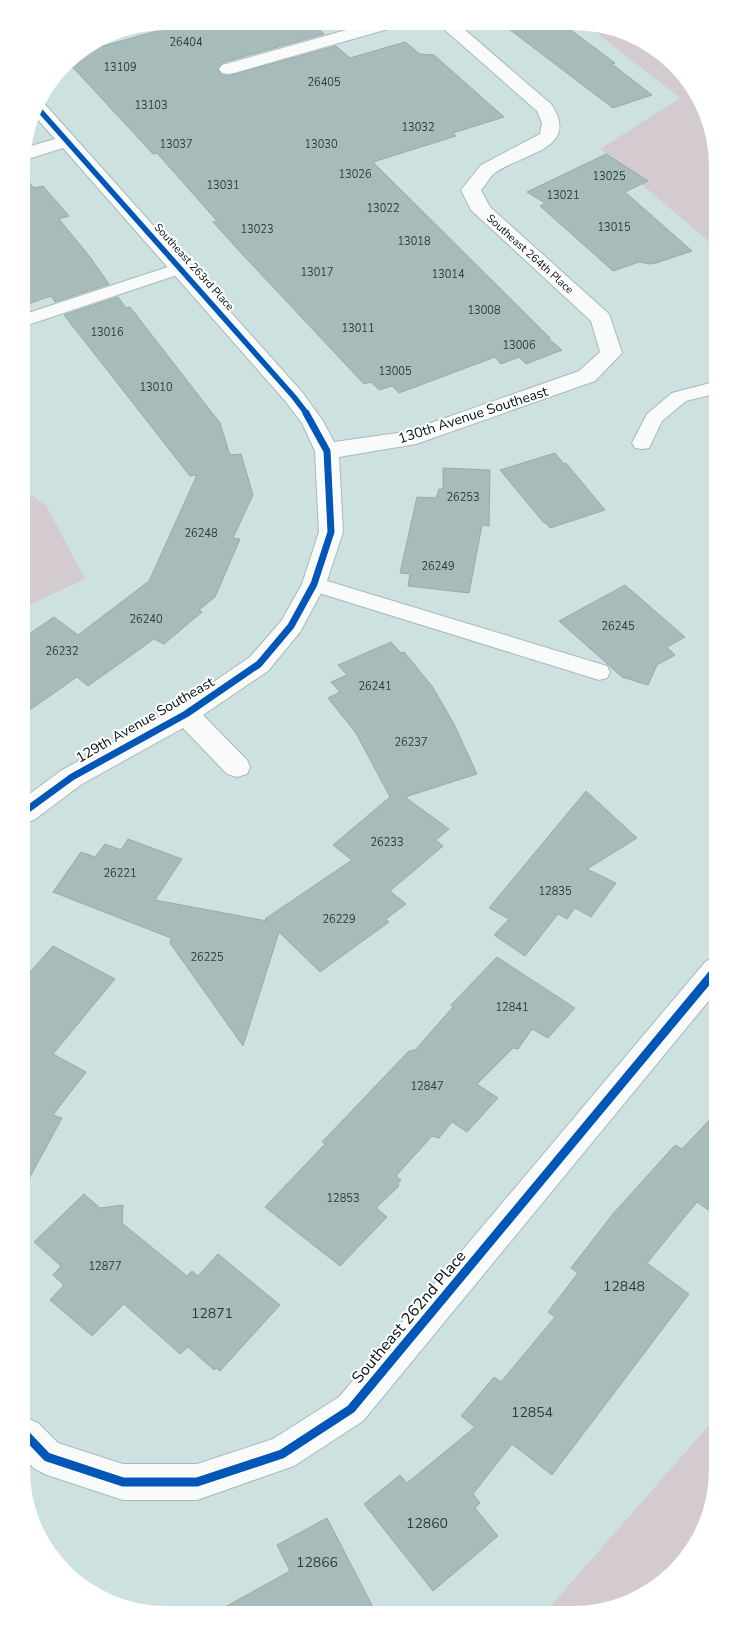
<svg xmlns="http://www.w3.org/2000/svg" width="739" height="1636" viewBox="0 0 739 1636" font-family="'Nunito Sans',sans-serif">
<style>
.green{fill:#d4cbd1}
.building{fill:#a7bcba;stroke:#9aaaa9}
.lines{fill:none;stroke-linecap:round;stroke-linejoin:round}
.service-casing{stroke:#a8b9b7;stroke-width:2}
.minor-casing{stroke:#a8b9b7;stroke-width:2}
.service{fill:#f8fbfa;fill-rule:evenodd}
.minor{fill:#f8fbfa;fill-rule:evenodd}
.cycleway-far2-casing{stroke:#fff;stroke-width:8}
.cycleway-far1-casing{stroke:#fff;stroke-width:10}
.cycleway-casing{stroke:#fff;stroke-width:12}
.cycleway-far2{stroke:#0057b8;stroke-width:5.5}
.cycleway-far1{stroke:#0057b8;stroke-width:7}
.cycleway{stroke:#0057b8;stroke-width:9}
.labels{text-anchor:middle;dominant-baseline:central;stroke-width:4;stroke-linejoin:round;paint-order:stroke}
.number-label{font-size:11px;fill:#2d3c3a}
.far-street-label{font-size:11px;fill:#041110;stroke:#fff}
.street-label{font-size:14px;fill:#041110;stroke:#fff}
.near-number-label{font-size:14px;fill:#2d3c3a}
.near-street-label{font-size:16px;fill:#041110;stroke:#fff}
</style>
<rect width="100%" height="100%" fill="#cde2e0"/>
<!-- green -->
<path class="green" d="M585,24H601L669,57L713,128V245L600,149L680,98Z
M33,496L47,507L85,579L23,608V500Z
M717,1416V1480L707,1525L682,1565L611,1610H547Z"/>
<!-- building -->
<path class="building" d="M193,21L310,22L324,34L221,63L218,70L222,75L228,76L336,46L350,58L405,42L420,54L434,55L504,117L453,133L456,136L373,162L550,338L549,339L562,350L526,364L519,357L501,364L495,357L399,393L392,386L379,390L371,382L364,384L242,254L213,222L217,221L157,153L153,154L67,61L70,57L94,42L99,47Z
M501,23L563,24L615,63L612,64L652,95L613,108Z
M606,154L648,181L625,192L692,251L656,263L650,264L639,262L613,271L540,206L545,203L527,192Z
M22,174L34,188L43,186L69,216L59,219L90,257L109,284L55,302L51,296L22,306Z
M118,297L126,308L130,307L220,423L230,455L241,454L253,495L233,538L240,539L215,597L199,610L202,612L164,644L154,639L88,686L77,677L24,714L23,638L54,617L78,635L149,581L197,475L190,476L64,315Z
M555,453L564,464L566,463L605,510L550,528L546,523H544L500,470Z
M443,468L490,470L489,526L482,525L469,593L408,586L410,574L400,573L417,497L436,498L439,489H443Z
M625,585L685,637L667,647L675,655L657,665L648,685L622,677L559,621Z
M391,642L401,653L404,652L432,686L454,724L477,774L405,797L449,829L436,840L443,846L390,891L406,904L386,919L389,922L320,972L279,932L243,1046L170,943L171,938L53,892L81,852L95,857L105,844L121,850L128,839L182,859L155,900L267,921L265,919L352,860L333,845L390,797L356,733L328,698L340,692L331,682L347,675L338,665Z
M586,791L637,838L587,869L616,883L591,917L575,908L567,919L558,914L525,956L494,935L509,919L489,908Z
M53,946L115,979L53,1054L86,1072L53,1115L62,1118L25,1186L24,979Z
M497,957L575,1008L548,1038L532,1029L518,1049L513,1048L477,1084L498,1098L467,1132L452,1122L439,1138L432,1136L396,1176L401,1180L398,1184L399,1186L376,1208L387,1217L340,1266L265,1207L325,1144L322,1142L405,1055L409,1051L415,1050L453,1007L451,1005Z
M716,1113V1215L697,1202L647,1263L689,1294L552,1475L512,1444L473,1494L480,1503L475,1508L498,1536L433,1591L364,1504L400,1475L407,1483L475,1427L461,1416L494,1377L501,1382L555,1317L548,1312L578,1273L571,1268L612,1215L675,1145L682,1149Z
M84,1194L100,1208L123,1205L122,1223L187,1276L192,1271L198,1276L218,1254L280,1305L220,1371L216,1368L214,1370L188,1347L180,1354L124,1304L92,1336L50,1300L64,1285L53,1275L61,1266L34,1242Z
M327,1518L375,1611L216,1612L290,1571L277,1545Z"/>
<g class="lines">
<defs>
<path id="service" d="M180,263L186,264L189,268L186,272L22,327V315Z
M714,382V394L686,401L662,421L649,448L642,449L635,448L632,443L647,414L672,393Z
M314,577L607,666L610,672L607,678L599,680L306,589L303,584L306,579Z"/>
<path id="minor" d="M371,23H398L395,27L234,73L228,74L222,73L219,69L222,65Z
M437,23H457L551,104C581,148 525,153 496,172C490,176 486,185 481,190L490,207L609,314L622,353L595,381L416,444L339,457L343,532L326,584L300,632L268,671L203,715L247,760L250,767L247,774L237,777L227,774L183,728L82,784L34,820L24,823V798L62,770L177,707L250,657L282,620L302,584L319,532L315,451L302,423L286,402L63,148L22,161L24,148L55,139L33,114L36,102L42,101L302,392L323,421L334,442L405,432L579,371L600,352L591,321L471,210L461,190L481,165L540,134L542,123L537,111Z
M716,958V992L363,1421L294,1466L197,1500H123L47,1475L35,1469L26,1461V1418L38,1423L58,1443L123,1464H197L273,1439L339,1397L706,961Z"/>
</defs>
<!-- service casing -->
<use href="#service" class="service-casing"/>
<!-- minor casing -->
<use href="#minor" class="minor-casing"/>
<!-- service -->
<use href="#service" class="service"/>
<!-- minor -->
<use href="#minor" class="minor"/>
<defs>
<path id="cycleway-far2" d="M35,105L294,397L307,414"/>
<path id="cycleway-far1" d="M24,812L72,777L186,714L259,664L291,626L314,584L331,532L327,451L306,413"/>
<path id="cycleway" d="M26,1435L47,1457L123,1482H197L282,1454L351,1409L716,970"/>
</defs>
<!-- cycleway-far2 casing -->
<use href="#cycleway-far2" class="cycleway-far2-casing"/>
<!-- cycleway-far1 casing -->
<use href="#cycleway-far1" class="cycleway-far1-casing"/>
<!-- cycleway casing -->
<use href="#cycleway" class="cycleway-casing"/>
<!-- cycleway-far2 -->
<use href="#cycleway-far2" class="cycleway-far2"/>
<!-- cycleway-far1 -->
<use href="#cycleway-far1" class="cycleway-far1"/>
<!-- cycleway -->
<use href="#cycleway" class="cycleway"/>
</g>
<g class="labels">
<!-- number labels -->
<g class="number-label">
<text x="186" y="42">26404</text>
<text x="120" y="67">13109</text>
<text x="324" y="82">26405</text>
<text x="151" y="105">13103</text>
<text x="418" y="127">13032</text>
<text x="176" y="144">13037</text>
<text x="321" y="144">13030</text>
<text x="355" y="174">13026</text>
<text x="609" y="176">13025</text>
<text x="223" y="185">13031</text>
<text x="563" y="195">13021</text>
<text x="383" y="208">13022</text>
<text x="614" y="227">13015</text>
<text x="257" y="229">13023</text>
<text x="414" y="241">13018</text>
<text x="317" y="272">13017</text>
<text x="448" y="274">13014</text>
<text x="484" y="310">13008</text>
<text x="358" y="328">13011</text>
<text x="107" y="332">13016</text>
<text x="519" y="345">13006</text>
<text x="395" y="371">13005</text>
<text x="156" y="387">13010</text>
<text x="463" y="497">26253</text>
<text x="201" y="533">26248</text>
<text x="438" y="566">26249</text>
<text x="146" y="619">26240</text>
<text x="618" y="626">26245</text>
<text x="62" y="651">26232</text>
<text x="375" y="686">26241</text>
<text x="411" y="742">26237</text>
<text x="387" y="842">26233</text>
<text x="120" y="873">26221</text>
<text x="555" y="891">12835</text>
<text x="339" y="919">26229</text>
<text x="207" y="957">26225</text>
<text x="512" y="1007">12841</text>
<text x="427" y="1086">12847</text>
<text x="343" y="1198">12853</text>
<text x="105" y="1266">12877</text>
</g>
<!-- far-street labels -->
<g class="far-street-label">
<text transform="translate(530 254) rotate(42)">Southeast 264th Place</text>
<text transform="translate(194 267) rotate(48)">Southeast 263rd Place</text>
</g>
<!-- street labels -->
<g class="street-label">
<text transform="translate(473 415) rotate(-18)">130th Avenue Southeast</text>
<text transform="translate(145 720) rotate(-30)">129th Avenue Southeast</text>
</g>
<!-- near-number labels -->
<g class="near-number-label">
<text x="624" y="1286">12848</text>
<text x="212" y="1313">12871</text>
<text x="532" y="1412">12854</text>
<text x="427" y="1523">12860</text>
<text x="317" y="1562">12866</text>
</g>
<!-- near-street labels -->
<g class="near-street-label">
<text transform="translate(409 1317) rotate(-50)">Southeast 262nd Place</text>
</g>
</g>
<!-- crop -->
<path d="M0 0H739V1636H0ZM166 30H573A136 136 0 0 1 709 166V1470A136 136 0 0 1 573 1606H166A136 136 0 0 1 30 1470V166A136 136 0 0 1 166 30Z" fill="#fff" fill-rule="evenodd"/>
</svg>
